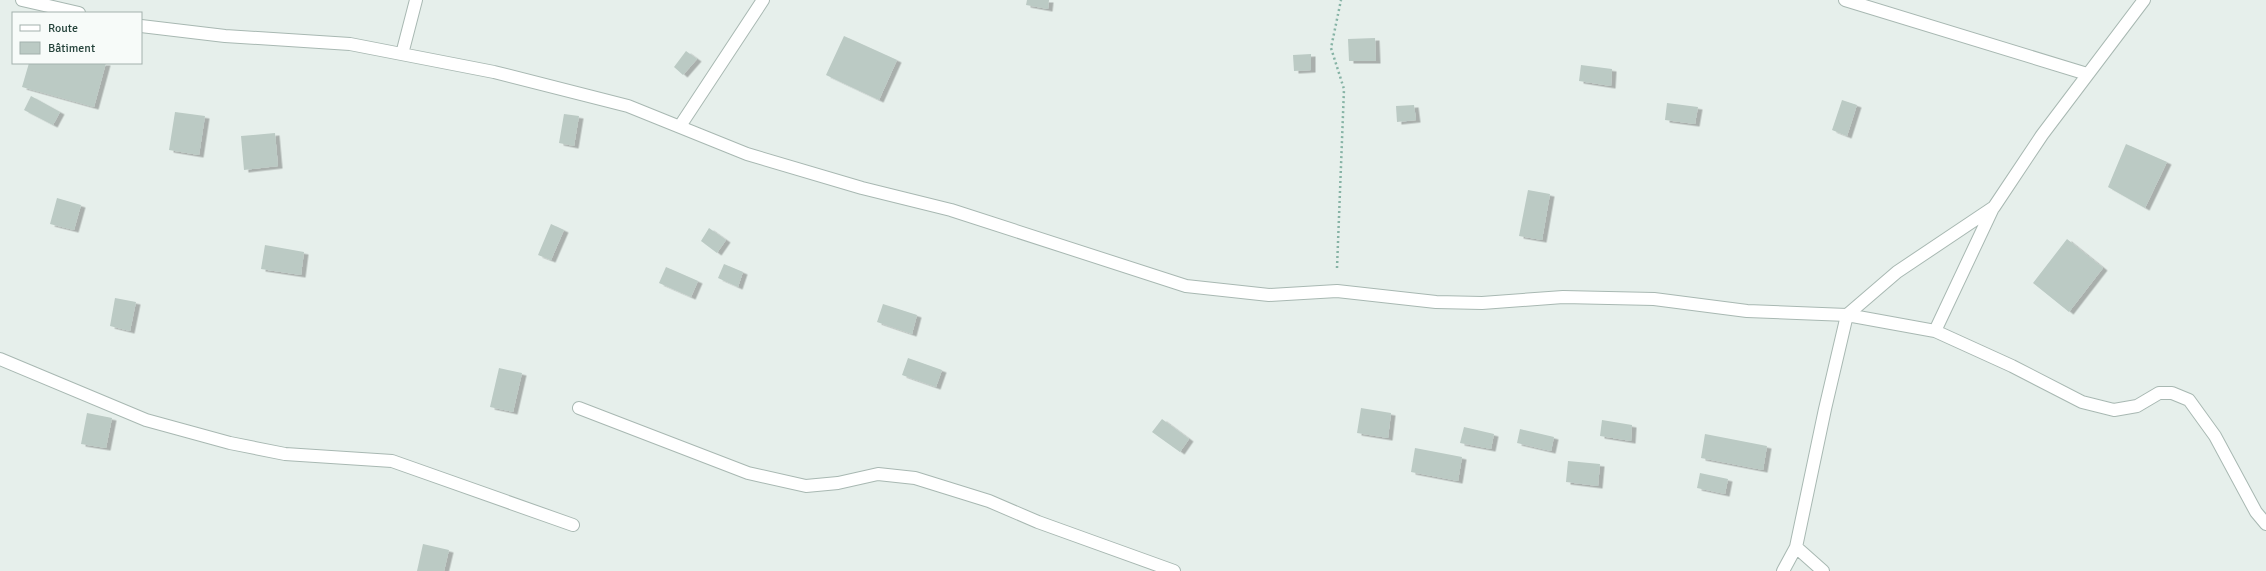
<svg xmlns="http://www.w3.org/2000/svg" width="2266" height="571" viewBox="0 0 2266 571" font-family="Signika,sans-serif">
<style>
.building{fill:#bbcac4;filter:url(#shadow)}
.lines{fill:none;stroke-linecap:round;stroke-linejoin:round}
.minor-casing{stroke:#a8b8b2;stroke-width:14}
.path{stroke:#86b3a5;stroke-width:2.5;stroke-dasharray:2 3;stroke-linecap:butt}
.minor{stroke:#fff;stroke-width:12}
</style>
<defs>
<filter id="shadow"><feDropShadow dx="4.5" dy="2.5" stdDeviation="0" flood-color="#0004"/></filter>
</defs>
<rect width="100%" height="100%" fill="#e6efeb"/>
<!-- building -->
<path class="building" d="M1027,0H1049L1048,9L1026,5Z
M844,36L897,60L879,100L826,75Z
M1375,38L1376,61H1349L1348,39Z
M686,51L697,59L683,75L674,67Z
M1311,54V70L1294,71L1293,55Z
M29,63H106L94,107L22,87Z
M1581,65L1612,69L1611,86L1579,81Z
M31,96L60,112L53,125L24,110Z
M1842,100L1857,105L1847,136L1832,130Z
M1667,103L1698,107L1695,124L1665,120Z
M1414,105L1416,120L1397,122L1396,106Z
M175,112L205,116L199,155L169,150Z
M564,114L579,116L574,146L559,143Z
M275,133L278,166L244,170L241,136Z
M2126,144L2167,162L2145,208L2108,187Z
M1528,190L1550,194L1542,240L1519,236Z
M57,198L81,205L74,230L50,224Z
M551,224L564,230L551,260L538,255Z
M709,228L726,240L717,253L701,241Z
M2067,239L2103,268L2069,312L2033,283Z
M265,245L304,252L301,275L261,269Z
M724,264L743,272L738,287L718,278Z
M666,267L698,281L691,297L659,283Z
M115,298L136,302L130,331L110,326Z
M883,304L917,315L912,334L877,322Z
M908,358L942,370L936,387L902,375Z
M499,368L522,373L513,412L490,407Z
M1361,408L1391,413L1388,438L1357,433Z
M87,413L112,418L106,448L81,444Z
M1162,419L1189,439L1180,452L1152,432Z
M1602,420L1632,425L1631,441L1600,436Z
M1464,427L1494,434L1491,449L1460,443Z
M1520,429L1554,437L1551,451L1517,443Z
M1705,434L1767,446L1763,470L1701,458Z
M1415,448L1462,457L1458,481L1411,472Z
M1568,461L1600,464L1598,486L1566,482Z
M1700,473L1728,479L1725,494L1697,488Z
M423,544L449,550L444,571H417Z"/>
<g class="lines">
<defs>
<path id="minor" d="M22,0L79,13
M1845,0L2087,74
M141,26L225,36L350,44L494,72L628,106L747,154L862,188L951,210L1186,286L1269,295L1337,291L1436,302L1482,303L1563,297L1654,299L1747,311L1847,315L1935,331L2012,366L2082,402L2114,410L2137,406L2159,393H2172L2189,400L2215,436L2256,512L2266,524
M402,54L416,0
M680,126L763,0
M1935,331L1993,208
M0,359L146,420L230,443L285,454L392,461L573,525
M579,408L748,473L806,486L838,483L878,474L915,478L989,501L1038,522L1174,571
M1796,547L1823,571
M1783,571L1796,547L1825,409L1847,315L1897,272L1994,207L2042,135L2144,0"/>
</defs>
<!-- minor casing -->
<use href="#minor" class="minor-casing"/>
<!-- path -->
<path class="path" d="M1337,268L1344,89L1331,48L1341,0"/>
<!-- minor -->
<use href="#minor" class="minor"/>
</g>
<!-- legend -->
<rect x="12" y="12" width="130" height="52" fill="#f7fbf9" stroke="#a3b1ad"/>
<rect x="20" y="25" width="20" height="6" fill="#ffffff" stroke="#a3b1ad"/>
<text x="48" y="32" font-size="12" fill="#24423a">Route</text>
<rect x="20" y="42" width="20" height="12" fill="#bbcac4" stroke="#a3b1ad"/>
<text x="48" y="52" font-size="12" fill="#24423a">Bâtiment</text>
</svg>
